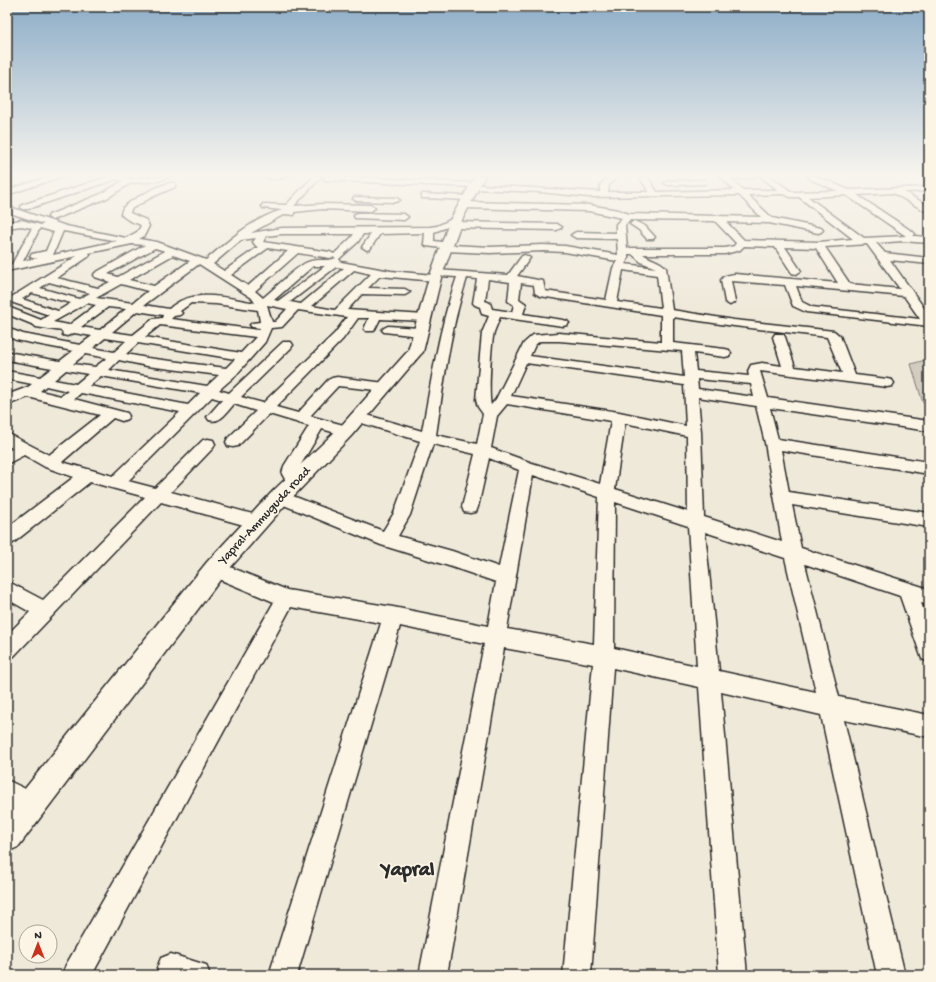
<svg xmlns="http://www.w3.org/2000/svg" width="936" height="982" viewBox="0 0 936 982" font-family="'Gochi Hand',sans-serif">
<style>
.green{fill:#d2cdc0;stroke:#7e7c76}
.lines{fill:none;stroke-linecap:round;stroke-linejoin:round}
.minor-casing{stroke:#2b2b2b;stroke-width:3}
.major-casing{stroke:#2b2b2b;stroke-width:3}
.minor{fill:#fcf5e5;fill-rule:evenodd}
.major{fill:#fcf5e5;fill-rule:evenodd}
.labels{text-anchor:middle;dominant-baseline:central;stroke-width:3.5;stroke-linejoin:round;paint-order:stroke}
.street-label{font-size:13px;fill:#2b2b2b;stroke:#fcf5e5}
.near-district-label{font-size:20px;font-weight:bold;fill:#2b2b2b;stroke:#fcf5e5}
</style>
<rect width="100%" height="100%" fill="#efe9da"/>
<filter id="ink" filterUnits="userSpaceOnUse"><feTurbulence type="fractalNoise" baseFrequency=".025" numOctaves="2"/><feDisplacementMap in="SourceGraphic" scale="8" xChannelSelector="R" yChannelSelector="G"/><feConvolveMatrix kernelMatrix="1 2 1 2 8 2 1 2 1" color-interpolation-filters="sRGB"/></filter>
<g filter="url(#ink)">
<!-- green -->
<path class="green" d="M929,359V407L923,403L911,364Z"/>
<g class="lines">
<defs>
<path id="minor" d="M7,176H16L7,180Z
M52,176H63L7,195V190Z
M110,176H121L130,179L171,176L158,181L131,183L107,198L52,220L48,217L49,215L101,194L123,181L116,179L28,209H22L21,207L22,205Z
M264,176H286C281,180 269,180 264,176Z
M314,176H322L294,206L323,204L371,205L375,208L371,211L323,209L294,212V215L287,214L281,216L251,233L282,228L430,227L437,226L456,217L460,220L458,222L557,224L562,227L557,230L454,228L450,226L434,232V241L450,243L451,245L490,247L543,245L565,246L618,255L617,239L576,238L571,235L576,232L616,233V224L622,218L589,211L465,208L461,205L465,202L589,205L618,210L629,214L761,217L739,195L589,197L540,192L475,189L471,187L325,180L324,178L328,176L476,183L480,185L600,192L601,184L610,176H618L609,185L608,192H649L639,176H647L657,192L734,190L720,176H757L753,178L731,179L743,190H778L760,176H769L792,192L838,191L812,180L807,176H816L849,190L929,187V191L904,192L929,206V213L893,193L857,195L913,232L915,234L913,236L929,237V243L902,241L876,243L885,253L929,258V264L890,260L929,315V326L806,312L793,306L785,285L731,281L735,302L730,305L725,302L721,280C724,275 729,275 735,274L838,283L816,248L785,247L801,271L796,274L792,273L775,247L744,246L740,250L725,254H643C650,260 660,260 666,268L672,310L734,320L834,331L840,336L855,375L887,379L892,380L894,383L892,386L887,387L760,371L768,398L929,421V431L770,408L778,439L929,462V474L781,450L789,492L929,513V527L792,505L801,548L929,589V605L921,603L929,624V662L922,659L900,596L805,564L839,697L929,715V737L844,720L905,975H877L821,715L721,692L747,975H719L699,687L613,668L591,975H563L593,664L504,648L447,975H419L484,644L400,626L297,975H269L381,623L291,607L92,975H62L66,965L274,602L209,575L206,569L209,563L215,561L287,590L393,607L488,626L496,582L452,567L381,545L274,501L272,497L274,493L280,491L383,531L394,513L420,441L352,420L350,417L352,414L357,412L422,431C432,379 439,327 457,277L439,276L440,278L439,280L435,281L380,276L368,288L405,289L410,292L405,295L362,294L347,310L425,315L429,316L431,318L429,320L425,321L380,319L374,331H366L364,329L369,318H358L343,339L276,407L298,413L328,380L332,378L337,377L385,383L390,384L392,387L390,390L385,391L338,386L310,416L351,427L353,431L351,435L346,436L322,429L300,466L298,474L303,482L301,486L295,488L289,486L282,474L284,466L309,426L269,414L238,446L233,447L228,446L226,442L228,438L256,411L234,404C227,412 220,424 209,420L207,417L222,400L212,397L128,481L155,488L203,440L208,439L213,440L215,444L213,448L171,492L264,517L266,522L264,527L258,529L161,502L14,656L7,659V635L30,612L7,599V581L43,600L145,497L90,482L13,543L7,545V528L74,477L45,467L24,455L7,464V452L13,448L7,445V433L49,455L100,415L28,397L7,405V395L28,387L32,384L7,379V371L40,377L52,368L7,360V352L60,361L73,351L16,340L7,336V328L23,334L80,345L92,336L74,333L67,336L63,335L62,331L36,327L34,325L7,314L8,307L41,320L49,315L11,302L10,298L77,256L7,271V265L12,264L32,228L21,226L7,228V222L21,220L41,225L44,224L7,212V206L66,226L126,238L137,232L141,226L139,224C132,222 126,220 121,214C122,211 122,208 125,206C133,199 165,181 175,183V187L152,197L131,209L130,213L146,220L149,226L144,236L139,239L157,242L206,260C229,240 252,219 282,210L263,208L262,206L263,204L286,205ZM784,194L790,197H799L853,239L819,242L744,240L726,222L769,223L818,233L821,232L823,230L821,228L772,218L748,195ZM846,195L906,236L864,238L808,197ZM630,220L715,221L736,243L734,246L725,248H627L625,225ZM40,228L54,232L46,251L32,254L30,256L32,258H38L23,261ZM63,231H64L117,241L53,255ZM425,233L424,244L426,246L442,248L443,250L446,251L490,253L543,251L565,252L617,261L613,268L606,300L545,291L543,281L517,276L530,258L525,255L522,256L508,275L437,270L433,271L432,273L433,275L391,271L341,262L339,259L358,242L363,234H371L362,247L367,250L370,249L380,234ZM282,234H354L351,238L334,254L330,252L263,242L266,236ZM256,238L253,242L256,246L258,247L224,271L213,264L241,240ZM132,244L145,245L95,273L94,275L95,277L110,282L98,288L57,278L88,257L90,255L89,253ZM867,244L900,289L850,284L825,247ZM155,248L165,251L118,277L108,274ZM268,248L288,251L248,286L231,275ZM298,253L330,258L334,257L336,258C327,262 317,258 308,262C298,265 273,290 263,298L255,291ZM628,254H632L641,262L656,268L625,264L628,259ZM173,255L190,261L154,286L129,280ZM199,264L252,298L255,303C227,298 192,287 169,309L144,305ZM313,266H325L278,301L274,300ZM336,267L344,268L301,304L290,302ZM354,270L371,274L335,310L312,306ZM623,270L657,275L661,308L617,302ZM467,278L477,279L473,303L475,305L480,307L482,314L489,316L482,333L478,377L476,400L478,407L483,414L477,444L436,435C444,382 450,329 467,278ZM488,279L510,282L508,301L514,305L512,312L492,309L490,303L485,301ZM49,282L90,293L79,299L40,288ZM521,283L534,285L535,293L540,296L661,315V342L559,333L533,335L524,343L496,399L491,405C488,394 491,344 494,332C496,327 498,322 500,317L563,326L567,325L569,323L567,321L563,320L523,314L526,304L519,299ZM121,284L148,291L133,303L96,298ZM796,286L904,296L920,319L812,307L802,302ZM32,293L71,303L58,311L22,299ZM87,303L96,305L69,325L53,322ZM191,303L216,304L258,310L260,322L252,323L250,325L252,327L260,328L259,330L171,319L174,316L180,315L182,313L180,311ZM267,305L287,309L275,322H272ZM108,307L126,309L100,330L81,327ZM298,310L347,317L335,333L263,403L241,397L291,348L293,345L291,342H283L229,393L219,390L236,375L265,342L271,328L282,327ZM137,311L163,315L162,318L153,319L133,335L112,332ZM673,317L734,326L827,337L842,373L795,367L785,337L783,334H775L773,337L782,366L762,363L751,365L748,371L749,376L696,371L694,353L725,357L729,356L731,353L729,350L725,349L673,343ZM160,325L256,337L241,353L145,337ZM105,338L126,341L114,352L93,348ZM540,341H559L682,351L684,377L530,356L535,345ZM138,343L235,359L226,368L147,358L126,354ZM85,354L107,358L95,367L73,364ZM119,360L147,366L219,375L207,386L109,370ZM526,363L684,385L686,426L619,412L511,396ZM66,370L88,374L76,384L54,380ZM101,376L200,393L188,405L89,386ZM697,379L751,384L754,397L698,389ZM46,386L68,391L61,396L40,391ZM81,393L180,412L113,476L62,462L113,418L122,421L127,419L129,416L127,413L74,399ZM698,397L756,406L765,443L782,542L704,517L701,432ZM507,404L611,421L600,484L532,463L491,448L497,416ZM625,423L687,436L688,512L615,489ZM433,444L475,454L462,507L464,512L470,513L476,512L478,507L489,458L519,470L499,567L452,551L398,536L410,515ZM533,475L599,497L594,644L507,629ZM615,502L688,526L697,666L614,648ZM705,532L785,558L816,692L719,671Z
M923,176H929V179Z
M702,180H705V184L668,185L664,183L668,181Z
M422,194L469,196L473,198L469,200L425,198H422Z
M354,197L396,198L400,200L396,202L357,201L353,199Z
M358,213L404,214L408,217L404,220L355,218L354,216L355,214Z
M634,221L645,226L655,237L653,239H647L639,230L630,224Z
M388,326L419,328L423,329L425,332L423,335L419,336L384,332L382,330L384,328Z
M7,780L40,796L43,805L40,814L31,817L7,805Z
M171,954L206,965L210,975H160L157,968L161,958Z"/>
<path id="major" d="M475,176H485L462,220L441,278L423,352L420,355L352,435L287,503L223,576L18,847L7,852V811L207,562L273,491L340,427L408,351L429,278L450,220Z"/>
</defs>
<!-- minor casing -->
<use href="#minor" class="minor-casing"/>
<!-- major casing -->
<use href="#major" class="major-casing"/>
<!-- minor -->
<use href="#minor" class="minor"/>
<!-- major -->
<use href="#major" class="major"/>
</g>
</g>
<!-- sky -->
<linearGradient id="sky" x2="0" y2="1"><stop stop-color="#8dadc8"/><stop offset="0.56" stop-color="#f8f5ee"/><stop offset="1" stop-color="#f8f5ee" stop-opacity="0"/></linearGradient>
<rect width="936" height="313" fill="url(#sky)"/>
<g class="labels">
<!-- street labels -->
<g class="street-label">
<text transform="translate(265 516) rotate(-47)">Yapral-Ammuguda road</text>
</g>
<!-- near-district labels -->
<g class="near-district-label">
<text x="408" y="871">Yapral</text>
</g>
</g>
<!-- margin -->
<rect width="936" height="982" fill="none" stroke="#fcf5e5" stroke-width="24"/>
<rect x="12" y="12" width="912" height="958" fill="none" stroke="#2b2b2b" stroke-width="1.5" filter="url(#ink)"/>
<!-- north arrow -->
<g transform="translate(38 944)"><circle r="19" fill="#fcf5e5" stroke="#a8a49b"/>
<path d="M0-3L7 15L0 10L-7 15Z" fill="#c8321e"/>
<text y="-6" font-size="11" font-weight="bold" text-anchor="middle" fill="#2b2b2b">N</text>
</g>
</svg>
